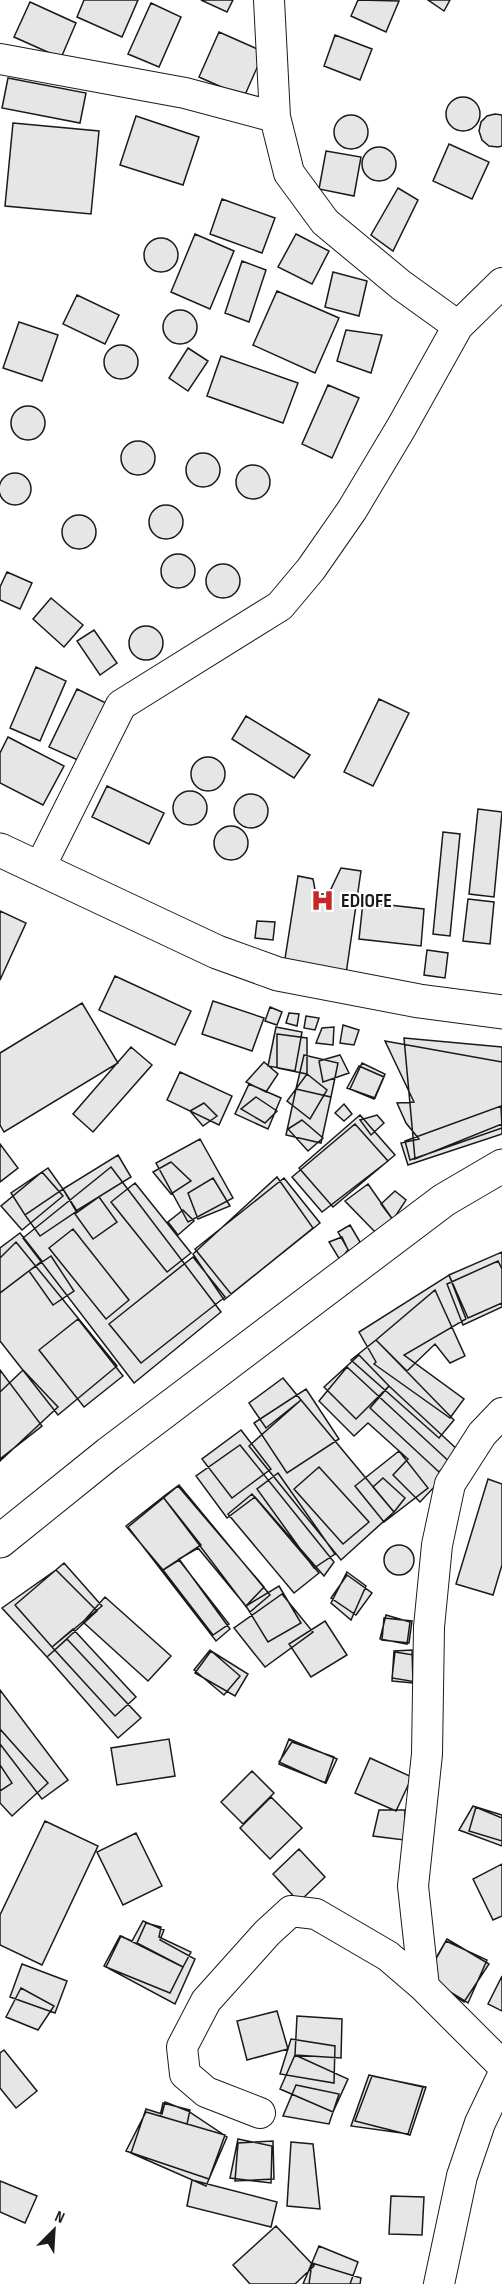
<svg xmlns="http://www.w3.org/2000/svg" width="502" height="2284" viewBox="0 0 502 2284" font-family="'Sofia Sans Condensed',sans-serif">
<style>
.building{fill:#e6e6e6;stroke:#1a1a1a;stroke-width:1.5}
.lines{fill:none;stroke-linecap:round;stroke-linejoin:round}
.minor-casing{stroke:#1a1a1a;stroke-width:32}
.tertiary-casing{stroke:#1a1a1a;stroke-width:35}
.minor{stroke:#fff;stroke-width:30}
.tertiary{stroke:#fff;stroke-width:33}
.labels{text-anchor:middle;dominant-baseline:central;stroke-width:4.5;stroke-linejoin:round;paint-order:stroke}
.poi-label{font-size:20px;font-weight:bold;fill:#1a1a1a;stroke:#fff;text-anchor:start}
</style>
<rect width="100%" height="100%" fill="#fff"/>
<!-- building -->
<path class="building" d="M84,0H138L122,37L77,17Z
M201,0H233L227,12Z
M358,0L399,1L386,32L351,16Z
M428,0H450L444,11Z
M30,2L76,23L61,58L14,37Z
M151,3L181,17L159,67L128,54Z
M219,32L264,52L244,97L199,77Z
M335,35L372,49L360,80L324,66Z
M8,78L86,93L80,123L2,108Z
M446 114a17 17 0 1 1 34 0a17 17 0 1 1-34 0Z
M495,114L502,115V146L498,147L489,146L482,140L479,131L481,122L487,116Z
M334 132a17 17 0 1 1 34 0a17 17 0 1 1-34 0Z
M136,116L199,137L183,185L120,165Z
M13,123L99,131L91,214L5,206Z
M449,144L489,162L472,199L433,181Z
M362 164a17 17 0 1 1 34 0a17 17 0 1 1-34 0Z
M326,151L361,157L354,196L319,189Z
M398,188L418,200L393,251L371,235Z
M222,199L275,218L262,253L210,234Z
M195,234L234,251L210,309L171,292Z
M296,234L329,251L312,284L278,267Z
M144 255a17 17 0 1 1 34 0a17 17 0 1 1-34 0Z
M242,261L266,270L249,322L225,313Z
M333,272L367,281L359,316L325,307Z
M277,291L339,318L315,373L253,345Z
M77,295L119,315L105,344L63,324Z
M163 327a17 17 0 1 1 34 0a17 17 0 1 1-34 0Z
M19,322L58,335L42,381L3,368Z
M346,330L382,335L371,373L337,361Z
M104 362a17 17 0 1 1 34 0a17 17 0 1 1-34 0Z
M188,348L208,361L188,391L169,378Z
M221,356L298,383L283,423L207,396Z
M328,385L359,398L332,458L302,444Z
M11 423a17 17 0 1 1 34 0a17 17 0 1 1-34 0Z
M121 458a17 17 0 1 1 34 0a17 17 0 1 1-34 0Z
M186 470a17 17 0 1 1 34 0a17 17 0 1 1-34 0Z
M236 482a17 17 0 1 1 34 0a17 17 0 1 1-34 0Z
M-1 489a16 16 0 1 1 32 0a16 16 0 1 1-32 0Z
M149 522a17 17 0 1 1 34 0a17 17 0 1 1-34 0Z
M62 532a17 17 0 1 1 34 0a17 17 0 1 1-34 0Z
M161 571a17 17 0 1 1 34 0a17 17 0 1 1-34 0Z
M206 581a17 17 0 1 1 34 0a17 17 0 1 1-34 0Z
M7,572L32,583L20,609L0,600V587Z
M51,598L83,625L64,647L33,619Z
M129 643a17 17 0 1 1 34 0a17 17 0 1 1-34 0Z
M94,630L117,663L100,675L77,641Z
M36,667L66,681L40,741L10,728Z
M77,689L108,704L80,761L49,747Z
M379,699L409,713L373,786L344,772Z
M246,716L310,755L294,778L232,739Z
M8,737L64,766L43,805L0,783V753Z
M191 774a17 17 0 1 1 34 0a17 17 0 1 1-34 0Z
M107,786L164,813L149,844L92,817Z
M173 808a17 17 0 1 1 34 0a17 17 0 1 1-34 0Z
M234 811a17 17 0 1 1 34 0a17 17 0 1 1-34 0Z
M478,809L502,812L494,897L469,894Z
M214 843a17 17 0 1 1 34 0a17 17 0 1 1-34 0Z
M443,832L460,834L450,936L433,934Z
M341,868L361,871L346,974L284,965L298,876L313,879L316,895L329,893Z
M468,899L494,902L490,944L463,941Z
M363,902L424,909L421,946L359,939Z
M0,911L26,923L0,980Z
M257,921L275,922L273,940L255,938Z
M427,950L448,953L445,978L424,975Z
M115,976L191,1011L175,1045L99,1010Z
M213,1001L264,1018L252,1051L202,1034Z
M82,1003L118,1063L4,1132L0,1125V1053Z
M270,1007L282,1012L277,1025L265,1021Z
M289,1013L299,1014L297,1026L286,1023Z
M306,1016L319,1018L315,1030L304,1028Z
M343,1025L359,1030L354,1045L340,1043Z
M276,1027L302,1032L295,1071L268,1066Z
M334,1027L333,1045L316,1043L322,1028Z
M277,1034L307,1038V1074L277,1068Z
M404,1038L502,1047V1124L415,1159Z
M385,1041L502,1062V1134L408,1165L401,1143L419,1139L406,1123L397,1103L414,1102Z
M131,1047L152,1065L93,1132L73,1114Z
M304,1055L338,1063L331,1097L296,1089Z
M340,1055L349,1073L323,1082L319,1061Z
M264,1062L278,1074L266,1092L246,1082Z
M362,1063L385,1074L374,1099L350,1089Z
M359,1066L384,1077L375,1098L347,1088Z
M180,1072L232,1096L219,1125L167,1100Z
M307,1074L327,1090L310,1119L287,1101Z
M249,1084L281,1098L268,1129L235,1114Z
M296,1089L331,1097L321,1143L286,1135Z
M256,1097L277,1111L265,1123L241,1109Z
M204,1103L217,1116L203,1126L190,1111Z
M344,1104L352,1114L344,1121L335,1113Z
M501,1106L502,1128L410,1160L405,1141Z
M360,1115L395,1155L333,1207L299,1168Z
M377,1115L384,1123L371,1135L360,1120Z
M302,1120L323,1138L308,1151L288,1129Z
M355,1124L388,1161L322,1212L292,1177Z
M200,1139L233,1198L188,1222L156,1163Z
M0,1144L18,1168L0,1182Z
M118,1155L131,1177L76,1211L63,1189Z
M171,1162L191,1181L171,1194L153,1172Z
M111,1167L221,1312L134,1383L23,1238Z
M48,1168L63,1189L25,1215L11,1193Z
M42,1172L63,1196L22,1230L1,1206Z
M277,1177L313,1228L224,1300L193,1254Z
M213,1178L230,1206L198,1219L188,1193Z
M284,1178L320,1223L231,1294L195,1249Z
M135,1183L191,1253L167,1272L111,1202Z
M368,1184L393,1220L377,1234L345,1201Z
M63,1189L77,1211L40,1236L25,1215Z
M395,1191L406,1200L393,1220L381,1204Z
M99,1197L117,1222L93,1239L75,1214Z
M183,1210L194,1221L178,1235L168,1222Z
M350,1225L360,1242L350,1253L338,1232Z
M73,1229L129,1300L106,1319L49,1248Z
M20,1233L42,1261L0,1293V1248Z
M342,1237L348,1250L340,1260L329,1242Z
M16,1242L117,1366L58,1415L0,1341V1258Z
M502,1252V1303L468,1318L449,1275Z
M51,1256L74,1291L53,1305L29,1271Z
M193,1257L225,1297L141,1363L109,1324Z
M498,1261L502,1269V1307L463,1325L447,1284Z
M449,1275L466,1319L404,1355L464,1399L450,1418L374,1364L376,1362L359,1332Z
M435,1290L465,1356L450,1363L435,1344L407,1371L376,1340Z
M78,1319L123,1376L84,1407L39,1350Z
M376,1340L454,1420L439,1438L351,1360Z
M359,1355L389,1386L356,1419L324,1387Z
M347,1367L454,1466L420,1502L393,1475L408,1459L368,1423L354,1436L319,1401Z
M0,1370L42,1426L0,1459Z
M23,1370L58,1407L0,1461V1392Z
M283,1378L301,1400L266,1428L249,1403Z
M389,1386L459,1451L439,1472L370,1408Z
M306,1389L339,1439L287,1473L254,1423Z
M301,1400L394,1512L341,1560L249,1446Z
M241,1430L271,1469L232,1498L202,1459Z
M240,1445L334,1562L324,1576L255,1497L227,1518L196,1476Z
M399,1451L428,1488L384,1522L355,1486Z
M319,1467L369,1522L343,1544L294,1489Z
M278,1473L335,1554L314,1568L257,1489Z
M383,1478L405,1498L394,1512L373,1487Z
M488,1479L502,1484V1565L493,1595L456,1584Z
M179,1485L270,1595L250,1612L163,1497Z
M178,1486L264,1587L246,1606L198,1548L179,1559L230,1629L216,1641L128,1527Z
M252,1494L319,1573L294,1593L228,1514Z
M163,1497L201,1545L163,1570L126,1526Z
M384 1560a15 15 0 1 1 30 0a15 15 0 1 1-30 0Z
M179,1560L229,1624L213,1635L163,1570Z
M64,1563L102,1606L52,1647L15,1605Z
M56,1570L97,1611L47,1657L2,1608Z
M347,1572L366,1586L351,1620L331,1603Z
M347,1575L372,1593L356,1615L331,1598Z
M279,1586L301,1623L268,1642L246,1606Z
M282,1594L313,1632L265,1667L234,1628Z
M105,1597L171,1656L148,1681L83,1622Z
M386,1615L410,1622L407,1644L380,1639Z
M384,1618L412,1621L409,1643L382,1640Z
M325,1621L347,1655L311,1677L289,1644Z
M73,1629L136,1697L115,1716L52,1647Z
M67,1639L141,1718L118,1738L47,1657Z
M210,1650L240,1676L224,1695L194,1670Z
M412,1650L413,1683L392,1681L394,1651Z
M211,1651L248,1674L235,1696L195,1673Z
M395,1652L420,1656L416,1682L392,1678Z
M0,1690L68,1780L42,1799L0,1744Z
M0,1729L48,1783L12,1816L0,1803Z
M169,1739L175,1776L117,1785L111,1748Z
M289,1739L337,1759L326,1783L279,1764Z
M292,1742L334,1757L325,1783L279,1762Z
M370,1758L412,1777L396,1811L355,1793Z
M0,1765L12,1783L0,1791Z
M252,1771L274,1793L243,1824L221,1802Z
M271,1797L302,1828L270,1859L240,1828Z
M473,1806L502,1818V1846L459,1830Z
M476,1807L502,1815V1841L469,1831Z
M379,1810H405L404,1840L373,1836Z
M45,1821L98,1846L42,1965L0,1945V1915Z
M136,1833L162,1886L123,1905L97,1852Z
M299,1849L325,1877L299,1902L273,1874Z
M502,1864V1916L493,1920L473,1879Z
M143,1921L164,1930L160,1940L195,1959L175,2004L104,1966L120,1936L132,1941Z
M146,1923L161,1927L159,1937L191,1952L183,1967L137,1943Z
M121,1936L183,1967L170,1993L106,1967Z
M447,1939L489,1964L464,2002L425,1977Z
M446,1941L487,1960L468,2003L426,1977Z
M22,1964L67,1981L55,2013L10,1997Z
M502,1976V2011L488,2004Z
M21,1988L54,2006L38,2030L6,2017Z
M277,2011L288,2049L247,2060L237,2021Z
M297,2016L342,2019L341,2058L295,2055Z
M291,2039L335,2046L334,2083L280,2074Z
M4,2050L37,2091L16,2108L0,2088V2053Z
M295,2055L348,2079L333,2112L280,2089Z
M369,2075L423,2087L408,2134L351,2126Z
M372,2076L426,2087L410,2135L355,2121Z
M296,2085L339,2094L329,2124L283,2116Z
M165,2102L188,2111L227,2137L206,2186L131,2153L146,2109L162,2114Z
M163,2103L190,2110L187,2124L160,2116Z
M146,2112L225,2135L209,2179L126,2151Z
M238,2139L272,2146L271,2183L230,2178Z
M273,2141L274,2179L235,2181L238,2143Z
M291,2142L313,2144L320,2209L287,2206Z
M192,2180L277,2202L271,2227L187,2206Z
M0,2181L37,2196L25,2223L0,2212Z
M391,2196L424,2197L422,2235L389,2234Z
M276,2226L314,2266L295,2284H250L233,2265Z
M319,2246L358,2262L350,2284H303Z
M312,2263L361,2278L360,2284H309Z"/>
<g class="lines">
<defs>
<path id="minor" d="M269,0L275,117L289,173L325,222L401,285L458,326
M0,59L185,93L275,117
M39,869L121,705L280,606L311,569L352,510L401,428L458,326L502,283
M424,1987L413,1886L427,1754L429,1627L437,1545L450,1484L482,1434L502,1413
M260,2113L206,2092L185,2074L182,2047L206,2001L267,1933L291,1911L316,1914L388,1956L424,1987L502,2065
M439,2284L462,2176L480,2123L502,2077"/>
<path id="tertiary" d="M0,850L217,952L278,974L419,1001L502,1012
M0,1541L108,1454L444,1200L502,1166"/>
</defs>
<!-- minor casing -->
<use href="#minor" class="minor-casing"/>
<!-- tertiary casing -->
<use href="#tertiary" class="tertiary-casing"/>
<!-- minor -->
<use href="#minor" class="minor"/>
<!-- tertiary -->
<use href="#tertiary" class="tertiary"/>
</g>
<!-- icons -->
<defs>
<symbol id="hospital-bare" viewBox="-9 -9 18 18"><path d="M-5-5h3v3.5h4V-5h3V5h-3V1.5h-4V5h-3Z" fill="#c62828" stroke="#fff" stroke-width="2.5" paint-order="stroke"/></symbol>
</defs>
<g fill-rule="evenodd">
<use href="#hospital-bare" x="306" y="884" width="33" height="33"/>
</g>
<g class="labels">
<!-- poi labels -->
<g class="poi-label">
<text x="341" y="901">EDIOFE</text>
</g>
</g>
<!-- north arrow -->
<g transform="translate(54 2230) rotate(24)" stroke="#ffffff" stroke-width="4.5" paint-order="stroke">
<path d="M0-4.5L10 22L0 15L-10 22Z" fill="#1a1a1a"/>
<text y="-9" font-size="16" font-weight="bold" text-anchor="middle" fill="#1a1a1a">N</text>
</g>
</svg>
